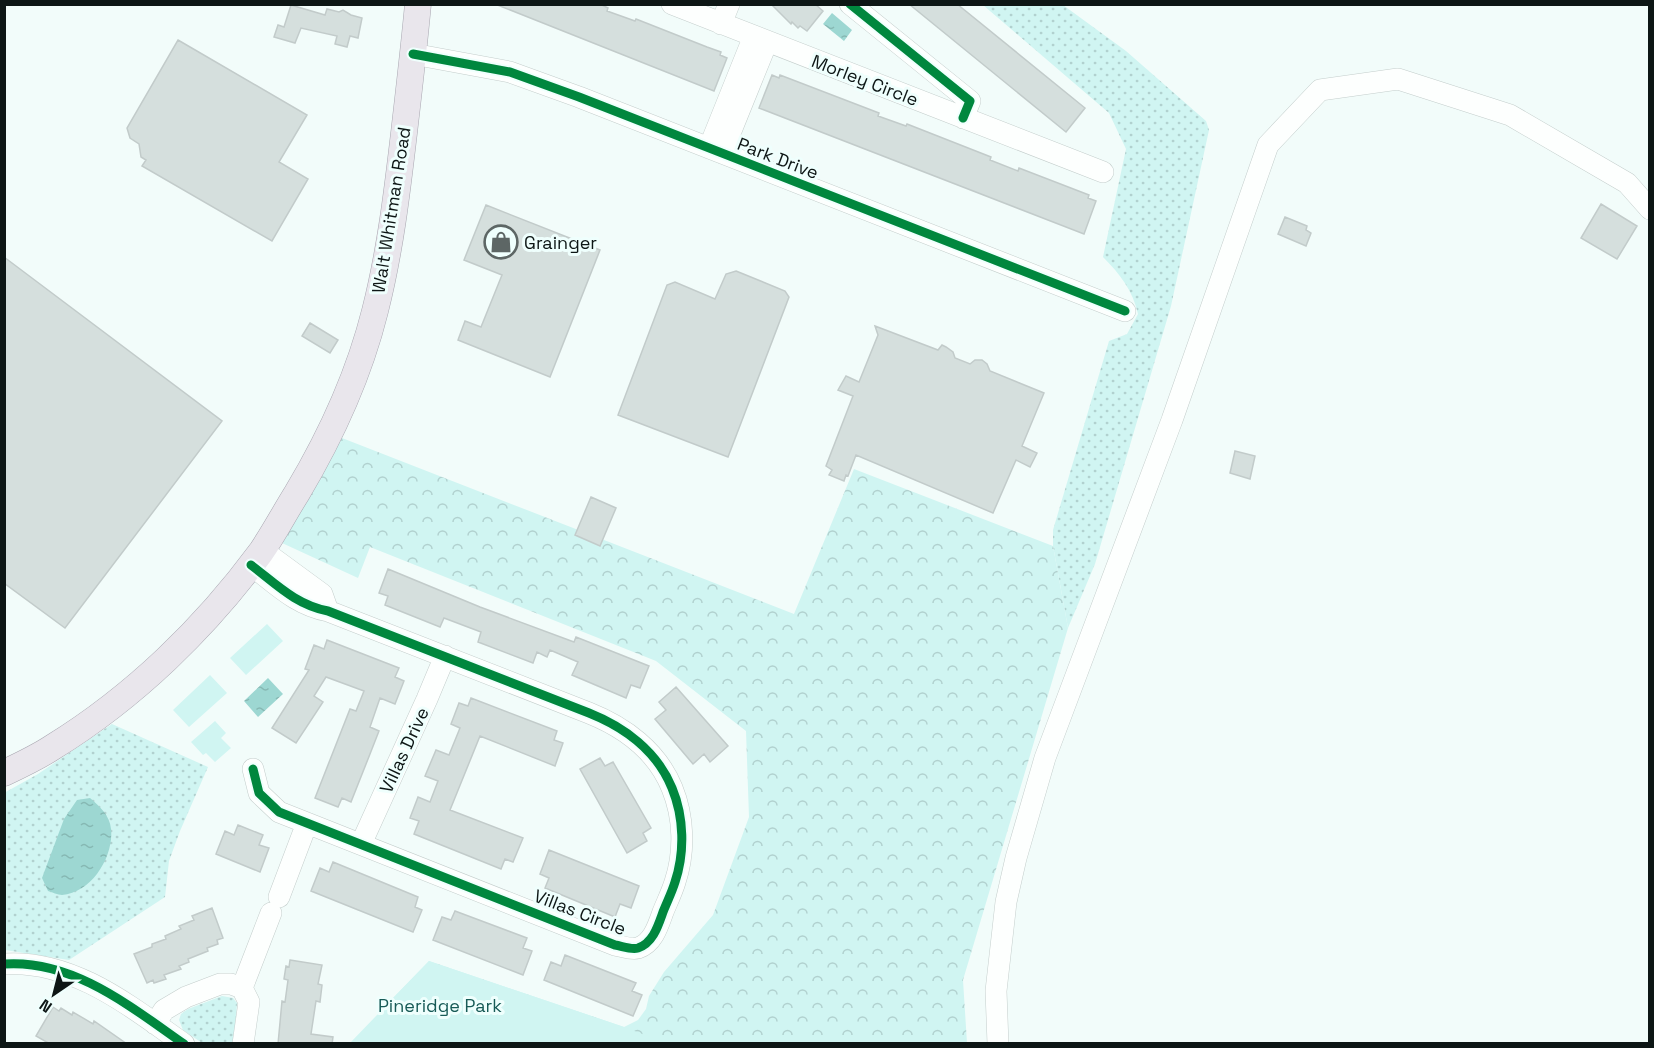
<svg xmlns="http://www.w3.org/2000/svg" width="1654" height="1048" viewBox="0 0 1654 1048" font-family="'Space Grotesk',sans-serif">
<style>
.grass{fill:url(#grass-dots)}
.forest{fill:url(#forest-crowns)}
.park{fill:#d0f5f2}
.water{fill:url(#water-ripples)}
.building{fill:#d5dfdd;stroke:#c2cbca;stroke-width:1.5}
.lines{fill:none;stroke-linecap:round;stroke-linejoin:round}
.minor-casing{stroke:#c4cecc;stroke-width:22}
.major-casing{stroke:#a8a6b0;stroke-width:27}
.minor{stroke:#fdfffe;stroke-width:21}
.major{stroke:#e9e6ec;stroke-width:26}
.cycleway-casing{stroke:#effffd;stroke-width:13}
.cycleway{stroke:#00873e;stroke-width:9}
.labels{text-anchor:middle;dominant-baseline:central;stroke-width:6;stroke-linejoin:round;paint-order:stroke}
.street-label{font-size:18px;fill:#0d1615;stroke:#effffd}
.poi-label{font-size:18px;fill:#0d1615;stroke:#effffd;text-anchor:start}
.park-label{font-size:18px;fill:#185b57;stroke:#effffd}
</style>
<defs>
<pattern id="grass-dots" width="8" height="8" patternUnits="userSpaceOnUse" patternTransform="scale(1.5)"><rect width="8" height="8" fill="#d0f5f2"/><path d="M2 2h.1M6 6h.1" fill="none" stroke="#b1d1cf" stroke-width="1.8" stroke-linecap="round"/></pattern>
<pattern id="forest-crowns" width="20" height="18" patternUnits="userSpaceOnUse" patternTransform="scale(1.5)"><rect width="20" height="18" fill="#d0f5f2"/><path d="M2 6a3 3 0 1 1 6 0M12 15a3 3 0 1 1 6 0" fill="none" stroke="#b1d1cf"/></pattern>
<pattern id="water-ripples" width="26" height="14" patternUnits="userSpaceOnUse" patternTransform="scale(1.5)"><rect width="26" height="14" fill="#9dd7d2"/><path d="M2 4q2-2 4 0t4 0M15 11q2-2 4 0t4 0" fill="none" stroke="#86b8b3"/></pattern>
</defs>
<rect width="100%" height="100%" fill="#f2fcfa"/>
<!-- grass -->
<path class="grass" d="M983,5H1063L1126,51L1206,121L1209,130L1171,306L1095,564L1068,628L1053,546V530L1109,341L1127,334L1138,314C1133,291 1120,274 1103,257L1126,149L1109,113Z
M112,724L208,767L180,831L169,861L165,897L69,960L5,950L4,793L38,774Z
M222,996L233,998L237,1003L234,1043H202L183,1030L179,1020L181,1014L188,1009Z"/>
<!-- forest -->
<path class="forest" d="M342,438L794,614L854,469L1053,546L1068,628L963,980L967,1043H572L387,1004L429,961L624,1027L638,1020L646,1009L649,996L664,972L713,915L749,817L746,731L656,661L370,547L358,578L282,543Z"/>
<!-- park -->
<path class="park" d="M267,624L283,641L246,675L230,658Z
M210,675L227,693L189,727L173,710Z
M215,721L226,733L221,738L231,748L215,762L206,753L203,755L191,742Z
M429,961L624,1027L666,1043H350Z"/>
<!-- water -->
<path class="water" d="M832,13L852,30L844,41L823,24Z
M268,678L283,694L258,717L244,701Z
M90,798C99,806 110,815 111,829C114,856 92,893 62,895C58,895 52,892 48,891L42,878L64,819L77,800Z"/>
<!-- building -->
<path class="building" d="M495,4H600L608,8L607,11L635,21L636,19L707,47L721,52L720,55L727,58L714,91Z
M771,4H815L823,11L807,31L800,26L798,28L792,22L791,24Z
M909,4H957L1085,108L1066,132Z
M291,5L325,15L327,9L339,12L343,10L351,15L362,18L358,38L350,36L347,47L335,44L337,36L301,28L295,43L274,37L278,25L284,27Z
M178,40L307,115L279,162L308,179L272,241L142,166L146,160L141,157L139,144L130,138L127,128Z
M772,75L779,78L780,75L879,113L878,116L906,126L907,124L991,157L990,160L1018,171L1019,168L1089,195L1088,198L1096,201L1084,234L759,108Z
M1601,204L1637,226L1617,259L1581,238Z
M486,205L600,250L550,377L458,340L465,321L481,327L502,275L464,260Z
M1285,217L1307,226L1306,230L1311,233L1306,246L1278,234Z
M4,257L222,421L65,628L4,583Z
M736,271L785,291L789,297L728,457L618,415L667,285L675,282L715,299L726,274Z
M310,323L338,340L330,353L302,336Z
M875,326L938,350L942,345L946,347L953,352L955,358L970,364L975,360H982L987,364L990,371L1044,393L1022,446L1037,453L1030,467L1016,460L993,513L856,455L848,476L846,475L844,481L829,475L832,470L826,466L853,396L838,390L846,376L859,382L878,335Z
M1235,451L1255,456L1250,479L1230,473Z
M591,497L616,508L600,546L575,535Z
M388,569L480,607L574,642L576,637L649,666L640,688L631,685L626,698L572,675L578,662L550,650L547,657L537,652L533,663L478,642L481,632L444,618L440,627L385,605L388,596L379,593Z
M327,640L399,668L395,677L404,681L395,704L380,698L370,727L379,731L370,754L351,802L342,798L338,807L315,798L350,709L356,711L364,691L326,677L314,696L323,702L296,743L272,728L309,670L305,669L314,645L324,649Z
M676,687L728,746L710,762L704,754L693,764L655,719L666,710L659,702Z
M471,698L557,731L554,740L563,743L555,766L480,736L450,810L523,838L513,862L505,859L501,869L414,834L419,821L410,818L418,797L430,802L438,781L425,776L436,750L449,755L460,728L451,724L459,703L468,706Z
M600,758L605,766L613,762L651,828L643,833L647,841L627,853L580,769Z
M238,825L263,835L259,845L269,848L260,872L216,854L225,831L234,835Z
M549,850L639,886L631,908L620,904L615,917L545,888L549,878L540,874Z
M333,862L418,897L415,907L422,910L413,932L311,891L320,868L329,872Z
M212,908L223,938L217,940L218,944L207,948L208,951L188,959L189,962L179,966L181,969L164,975L166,979L154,983L153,980L147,983L134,954L152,947V944L166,939L165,936L181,929L179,926L194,920L192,916Z
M455,911L527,938L523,948L532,951L523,975L433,940L442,917L451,920Z
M565,955L636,983L632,991L642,995L633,1016L544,980L551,962L561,966Z
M290,960L322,965L318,984L322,985L320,1002L316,1001L311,1034L333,1037L332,1044H278L282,1001L285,1002L288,980L284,979L286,966L289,967Z
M53,1007L59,1011L61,1008L72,1015L73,1012L93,1024L94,1021L127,1044H50L36,1036Z"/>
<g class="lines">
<defs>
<path id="minor" d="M672,4L1103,172
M850,4L970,101L963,118
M721,24L729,4
M413,54L510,72L579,97L1125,311
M709,148L754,36
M722,153L767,42
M262,550L322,594L328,611
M251,565C276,584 296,605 328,611L589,713C624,727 657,751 672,788C684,817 685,852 675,882C672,892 667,902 663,912C658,926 653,943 638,948C631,950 622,946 615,945L279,812L259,793L253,769
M361,844L427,699L445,656
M279,897L307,823
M4,964C73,959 131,1007 184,1044
M242,988L271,913
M155,1024L164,1010L186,997L220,984H231L242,988L249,1002L243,1044
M998,1044L996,991L1006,902L1016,858L1045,758L1172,420L1268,145L1320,90L1398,79L1510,115L1627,183L1650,209"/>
<path id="major" d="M4,773C21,765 38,757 53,747C134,697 205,628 261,552C274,533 285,512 297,493C331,436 359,375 375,311C390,252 397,193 404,133C409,90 414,47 418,4"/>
</defs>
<!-- minor casing -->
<use href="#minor" class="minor-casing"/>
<!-- major casing -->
<use href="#major" class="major-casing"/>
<!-- minor -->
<use href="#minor" class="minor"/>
<!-- major -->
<use href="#major" class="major"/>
<defs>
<path id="cycleway" d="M850,4L970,101L963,118
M413,54L510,72L579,97L1125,311
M251,565C276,584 296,605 328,611L589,713C624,727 657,751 672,788C684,817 685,852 675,882C672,892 667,902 663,912C658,926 653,943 638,948C631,950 622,946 615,945L279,812L259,793L253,769
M4,964C73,959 131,1007 184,1044"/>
</defs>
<!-- cycleway casing -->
<use href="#cycleway" class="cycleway-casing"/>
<!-- cycleway -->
<use href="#cycleway" class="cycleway"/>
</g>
<!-- icons -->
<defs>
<symbol id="shop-ring" viewBox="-11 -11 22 22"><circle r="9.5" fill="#effffd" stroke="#5d6665" stroke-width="1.5"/><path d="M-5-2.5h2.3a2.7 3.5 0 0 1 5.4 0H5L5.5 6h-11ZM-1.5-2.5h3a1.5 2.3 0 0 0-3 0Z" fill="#5d6665"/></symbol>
</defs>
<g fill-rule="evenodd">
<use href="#shop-ring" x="482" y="223" width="38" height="38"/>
</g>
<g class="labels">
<!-- street labels -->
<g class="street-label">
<text transform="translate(865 80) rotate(21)">Morley Circle</text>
<text transform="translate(778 158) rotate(21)">Park Drive</text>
<text transform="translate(391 210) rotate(-81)">Walt Whitman Road</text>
<text transform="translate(404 750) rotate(-65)">Villas Drive</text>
<text transform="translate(580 912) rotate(21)">Villas Circle</text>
</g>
<!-- poi labels -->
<g class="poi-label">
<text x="524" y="242">Grainger</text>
</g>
<!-- park labels -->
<g class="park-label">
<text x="440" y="1005">Pineridge Park</text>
</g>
</g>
<!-- border -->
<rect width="1654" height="1048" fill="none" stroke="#0d1615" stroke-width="12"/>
<!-- north arrow -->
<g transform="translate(54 994) rotate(215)" stroke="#effffd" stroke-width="4.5" paint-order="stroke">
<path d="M0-4.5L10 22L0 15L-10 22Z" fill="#0d1615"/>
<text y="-9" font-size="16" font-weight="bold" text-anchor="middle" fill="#0d1615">N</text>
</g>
</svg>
